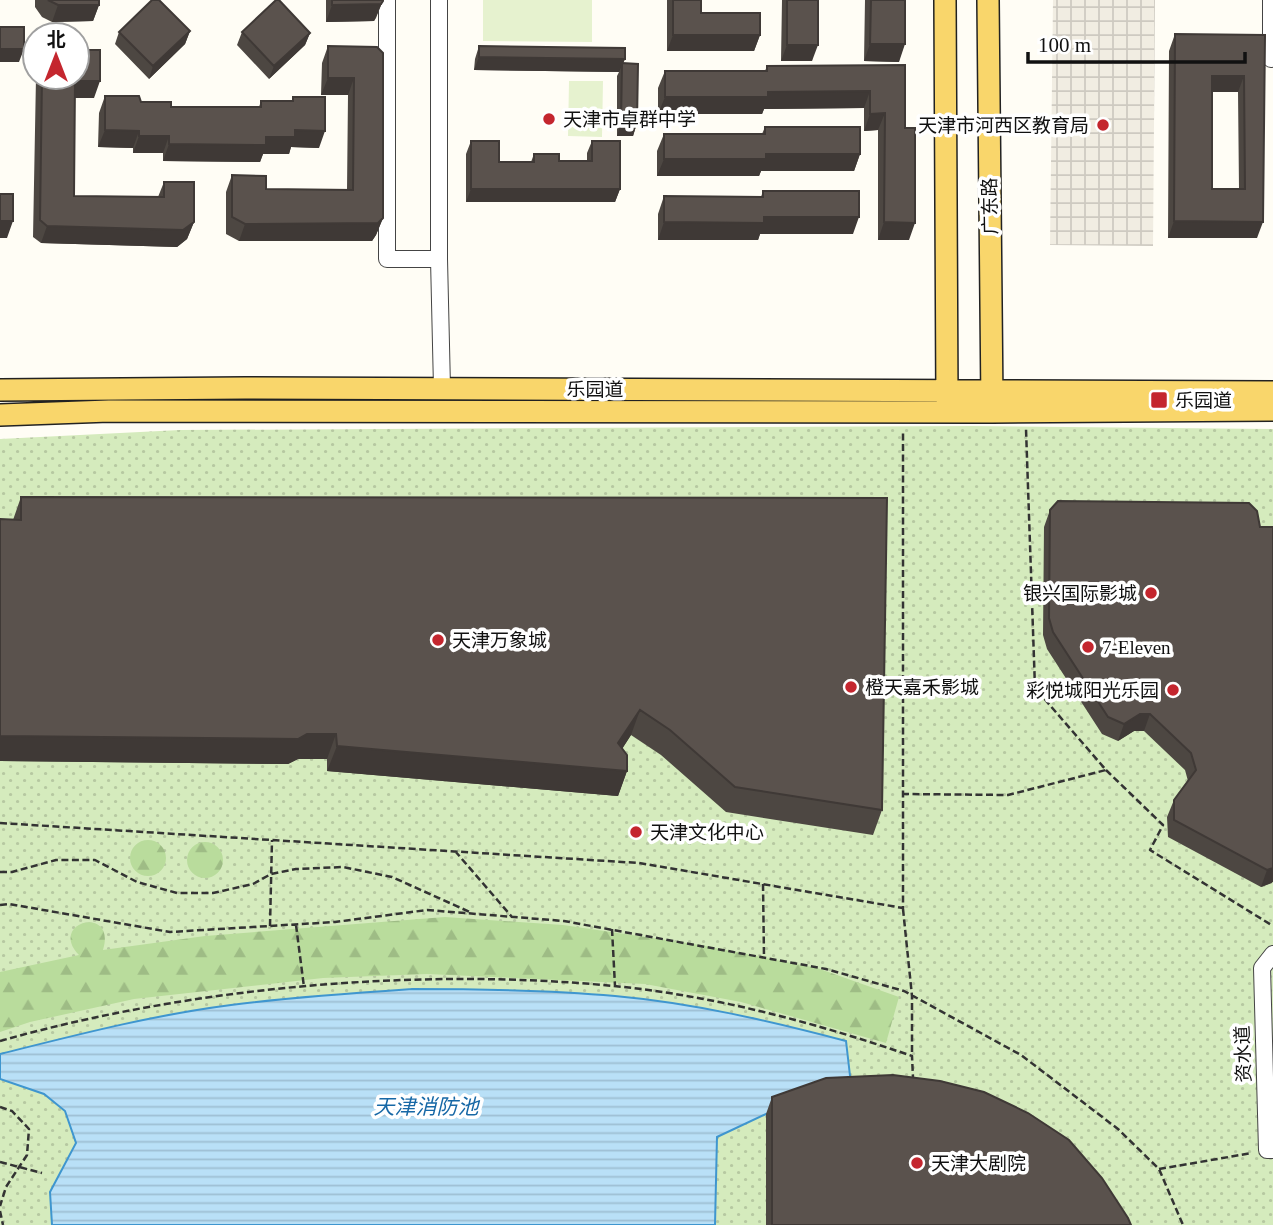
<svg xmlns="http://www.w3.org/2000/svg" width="1273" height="1225" viewBox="0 0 1273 1225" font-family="'Times New Roman','Noto Sans SC',serif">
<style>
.grass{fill:url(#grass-dots)}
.forest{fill:url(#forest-firs)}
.pitch{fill:#e6f2cf}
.plaza{fill:url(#plaza-grid)}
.water{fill:url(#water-rules);stroke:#3f96cf;stroke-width:2}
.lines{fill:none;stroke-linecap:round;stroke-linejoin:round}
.minor-casing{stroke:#444;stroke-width:18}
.major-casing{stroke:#222;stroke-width:24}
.path{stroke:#333;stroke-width:2.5;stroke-dasharray:7 3.5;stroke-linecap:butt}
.minor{stroke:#fff;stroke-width:16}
.major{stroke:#f9d66b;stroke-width:21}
.wall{fill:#4d4742;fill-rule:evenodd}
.shaded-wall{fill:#3f3936}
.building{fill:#5a524d;stroke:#3f3936;stroke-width:2;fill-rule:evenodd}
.poi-dot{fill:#c4262e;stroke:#fff;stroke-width:2.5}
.labels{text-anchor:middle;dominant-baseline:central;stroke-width:7;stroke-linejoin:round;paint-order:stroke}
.poi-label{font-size:19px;fill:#111;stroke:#fff;text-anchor:start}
.street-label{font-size:19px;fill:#111;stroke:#fff}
.water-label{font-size:21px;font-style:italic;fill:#1768a6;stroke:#fff}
</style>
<defs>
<pattern id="grass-dots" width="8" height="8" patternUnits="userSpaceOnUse" patternTransform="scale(1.75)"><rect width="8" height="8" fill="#d5ebbd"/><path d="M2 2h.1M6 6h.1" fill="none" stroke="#b6c8a1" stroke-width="1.8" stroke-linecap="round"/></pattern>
<pattern id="forest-firs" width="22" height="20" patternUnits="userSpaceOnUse" patternTransform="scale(1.75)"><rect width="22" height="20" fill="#b9dc9c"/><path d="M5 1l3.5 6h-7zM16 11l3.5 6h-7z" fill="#9ebc85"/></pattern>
<pattern id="plaza-grid" width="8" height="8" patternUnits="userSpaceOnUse" patternTransform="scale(1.75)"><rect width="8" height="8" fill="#f1ede2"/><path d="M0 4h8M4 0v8" fill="none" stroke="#cecac1"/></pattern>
<pattern id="water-rules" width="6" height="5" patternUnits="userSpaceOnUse" patternTransform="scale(1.75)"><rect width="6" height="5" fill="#b9e0f7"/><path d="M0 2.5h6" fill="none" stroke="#9ebfd3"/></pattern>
</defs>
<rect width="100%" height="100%" fill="#fffdf5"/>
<!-- grass -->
<path class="grass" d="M972,426L1273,429V1225H0V439L180,430Z"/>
<!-- forest -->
<path class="forest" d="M130 858a18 18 0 1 1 36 0a18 18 0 1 1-36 0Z
M187 860a18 18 0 1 1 36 0a18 18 0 1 1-36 0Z
M445,917L563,925L700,945L817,968L899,997L886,1043L741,1002L645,984L427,974L323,978L134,999L30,1022L0,1032V972L79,955C47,922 117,904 103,950L205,936Z"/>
<!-- pitch -->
<path class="pitch" d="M483,0H592V42L483,41Z
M569,81H603L602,137L568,136Z"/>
<!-- plaza -->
<path class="plaza" d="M1053,0H1155L1153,246L1050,245Z"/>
<!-- water -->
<path class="water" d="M412,989C480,989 548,990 615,996C693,1003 770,1021 846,1041L852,1093L766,1114L717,1137L715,1225H52L50,1192L76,1143L65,1111L44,1094L0,1079V1054C76,1035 153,1015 231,1005C291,997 352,993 412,989Z"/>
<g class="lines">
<defs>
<path id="minor" d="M387,0V259H439
M439,0V259L442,388
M1271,59V0
M1273,954L1262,968L1267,1150H1273"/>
<path id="major" d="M945,0L947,400
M988,0L992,403
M0,390L245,388L1273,392
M0,415L109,411L992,412L1273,410"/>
</defs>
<!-- minor casing -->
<use href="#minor" class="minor-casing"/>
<!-- major casing -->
<use href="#major" class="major-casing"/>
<!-- path -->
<path class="path" d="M1106,770L1163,825L1150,850L1273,926
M902,794L1008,795L1106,770L1035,688L1026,429
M0,823L639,863L903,908V430
M455,851L512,917
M0,872H12L56,860H95L137,882L177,893H213L253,884L271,874L296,869L343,867L392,877L472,913
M763,884L764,957
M0,905L9,904L170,932L335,922L427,910L564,921L826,969L904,991L1021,1055L1118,1129L1159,1169L1183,1225
M903,909L912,996V1056
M296,925L304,987
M270,926L272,840
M612,929L615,986
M0,1041C191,987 417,967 614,986C716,996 816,1023 912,1056L913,1078
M0,1107L12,1111L29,1129L27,1155L6,1187L0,1206
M0,1162L42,1173
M1159,1169L1252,1153
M0,1211L3,1225"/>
<!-- minor -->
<use href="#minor" class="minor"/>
<!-- major -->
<use href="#major" class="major"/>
</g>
<!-- wall -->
<path class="wall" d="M35,0H99V5L93,21L52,22L42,17L35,7Z
M326,0H383L376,18L374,21L326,22Z
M667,0H701V13L760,35L754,51H667Z
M782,0H818L812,61H781Z
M865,0H905L899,62L864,61Z
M190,31L185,44L149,79L115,44L119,32Z
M242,32L310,33L305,45L269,79L237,45Z
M1175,34L1265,35L1257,238H1168L1169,51ZM1212,92H1238L1239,189H1212Z
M328,46L377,47L383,218L376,235L372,241H239L226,234V192L232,175L266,189L347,190L348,95H321L322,63Z
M479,46L625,59L623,63L637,123L633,136H617V76L619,72L474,70L475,59Z
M905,65V128L909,240H878V130L864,131V108L764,109L762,114H658V88L665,71H765L767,66Z
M36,77H77L94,98H75L74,196L158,197L164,182L194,222L187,239L177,247L41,243L33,237Z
M105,96L171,107H259L261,101H292L293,97L319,148L291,147L289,154H263L260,162L163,161V153H133V148L98,147L99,113Z
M765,127L860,154L854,171H761L759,176H657V151L664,134H762Z
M471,141L499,162H531L534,154L559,161H587V153L592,141L620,189L615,202H466V154Z
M763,191L853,234H760L758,240H658V214L664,196L761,197Z
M21,497L887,498L882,810L873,835L726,812L661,755L631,735L622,749L627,771L618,796L327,771V759H298L288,764L0,761V519L13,520Z
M1249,503L1272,883L1261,887L1168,837L1167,817L1174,800L1188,781L1185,770L1144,731H1134L1118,741L1102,734L1047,649L1043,635L1044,527L1050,510Z
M772,1097L1131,1225H766V1114Z"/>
<!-- shaded-wall -->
<path class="shaded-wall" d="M383,1L374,21L326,22L332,5Z
M58,5H99L93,21L52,22Z
M190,31L185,44L149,79L153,66Z
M310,33L305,45L269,79L274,66Z
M673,35H760L754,51H667Z
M870,44H905L899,62L864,61Z
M787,45H818L812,61H781Z
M0,49H24L19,62H0Z
M479,57L625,59L619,72L474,70Z
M1212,76H1244L1238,92H1206Z
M328,78H354L348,95H321Z
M75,81H100L94,98H69Z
M870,91L864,108L764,109L762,114H658L665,97L768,92Z
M885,113L878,130L864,131L870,114Z
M621,123H637L633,136H617Z
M105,130L139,131L133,148L98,147Z
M295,130L325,131L319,148L291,147L289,154H263L260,162L163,161L169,144L266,137Z
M139,136H169L163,153H133Z
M766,154H860L854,171H761L759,176H657L664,159Z
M471,189H620L615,202H466Z
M764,217H859L853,234H760L758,240H658L664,222Z
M383,218L376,235L372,241H239L245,224Z
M0,221H13L7,238H0Z
M1174,221L1263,222L1257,238H1168Z
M194,222L187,239L177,247L41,243L47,226Z
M884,222L915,223L909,240H878Z
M640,710L631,735L609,769L618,743Z
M1140,714H1150L1144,731H1134L1118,741L1124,724Z
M307,734H336L327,759H298L288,764L0,761V736Z
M337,746L627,771L618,796L327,771Z
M1273,868V882L1261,887L1267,870Z"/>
<!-- building -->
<path class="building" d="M48,0H99V5H58Z
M152,0H159L190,31L153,66L119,32Z
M276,0H279L310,33L274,66L242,32Z
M332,0H383V1L381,4L332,5Z
M673,0H701V13H760V35H673Z
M787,0H818V45H787Z
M871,0H905V44H870Z
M0,27H24V49H0Z
M1175,34L1265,35L1263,222L1174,221ZM1212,76H1244L1245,189H1212Z
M328,46L377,47L383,53V218L378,223L245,224L232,217V175L266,176V189L353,190L354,78H328Z
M479,46L625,48V59L479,57Z
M77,50H100V81H75L74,196L164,197V182H194V222L183,230L47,226L40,220L42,77H77Z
M622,63L638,64L637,123H621Z
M905,65V128H915V223L884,222L885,113L870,114V91L768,92V97H665V71H767V66Z
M105,96H139L141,102H171V107H261V101H293V97H325V131L295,130V137H266V145L169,144V136H139V131L105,130Z
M765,127H860V154H766V159H664V134H765Z
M471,141H499V162H534V154H559V161H592V141H620V189H471Z
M763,191H859V217H764V223L664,222V196L763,197Z
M0,194H13V221H0Z
M21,497L887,498L882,810L735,787L670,730L640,710L618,743L627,755V771L337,746L336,734H307L298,739L0,736V519L21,520Z
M1058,501L1249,503L1257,511L1260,527H1273V868L1267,870L1174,820V800L1196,770L1191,753L1150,714H1140L1124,724L1108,717L1053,632L1049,618L1050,510Z
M893,1075L940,1081L984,1092L1028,1113L1069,1140L1102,1178L1128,1218L1131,1225H772V1097L826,1078Z"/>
<!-- markers -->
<g class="poi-dot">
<circle cx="549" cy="119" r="7"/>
<circle cx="1103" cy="125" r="7"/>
<rect x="1150" y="391" width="18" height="18" rx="3.5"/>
<circle cx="1151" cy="593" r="7"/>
<circle cx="438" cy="640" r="7"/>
<circle cx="1088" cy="647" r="7"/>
<circle cx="851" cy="687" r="7"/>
<circle cx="1173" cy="690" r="7"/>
<circle cx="636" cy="832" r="7"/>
<circle cx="917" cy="1163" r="7"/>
</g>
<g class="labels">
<!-- poi labels -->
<g class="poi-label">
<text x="563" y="119">天津市卓群中学</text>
<text x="1089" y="125" text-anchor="end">天津市河西区教育局</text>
<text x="1175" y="400">乐园道</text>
<text x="1137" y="593" text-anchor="end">银兴国际影城</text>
<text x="452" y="640">天津万象城</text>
<text x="1102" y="647">7-Eleven</text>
<text x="865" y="687">橙天嘉禾影城</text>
<text x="1159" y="690" text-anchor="end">彩悦城阳光乐园</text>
<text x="650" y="832">天津文化中心</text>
<text x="931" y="1163">天津大剧院</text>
</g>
<!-- street labels -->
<g class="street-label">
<text transform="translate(990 206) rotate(-91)">广东路</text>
<text x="595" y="389">乐园道</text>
<text transform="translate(1243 1054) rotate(-92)">资水道</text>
</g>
<!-- water labels -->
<g class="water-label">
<text x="426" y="1107">天津消防池</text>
</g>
</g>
<!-- north arrow -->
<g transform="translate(56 56)"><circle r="33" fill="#ffffff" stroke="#a0a0a0" stroke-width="2"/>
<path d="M0-5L12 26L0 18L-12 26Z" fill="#c4262e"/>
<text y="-10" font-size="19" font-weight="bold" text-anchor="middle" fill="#111111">北</text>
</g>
<!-- scale -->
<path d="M1028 52v10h217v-10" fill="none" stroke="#111111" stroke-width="3.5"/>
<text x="1038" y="52" font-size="21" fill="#111111" stroke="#ffffff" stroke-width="5" paint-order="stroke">100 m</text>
</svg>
